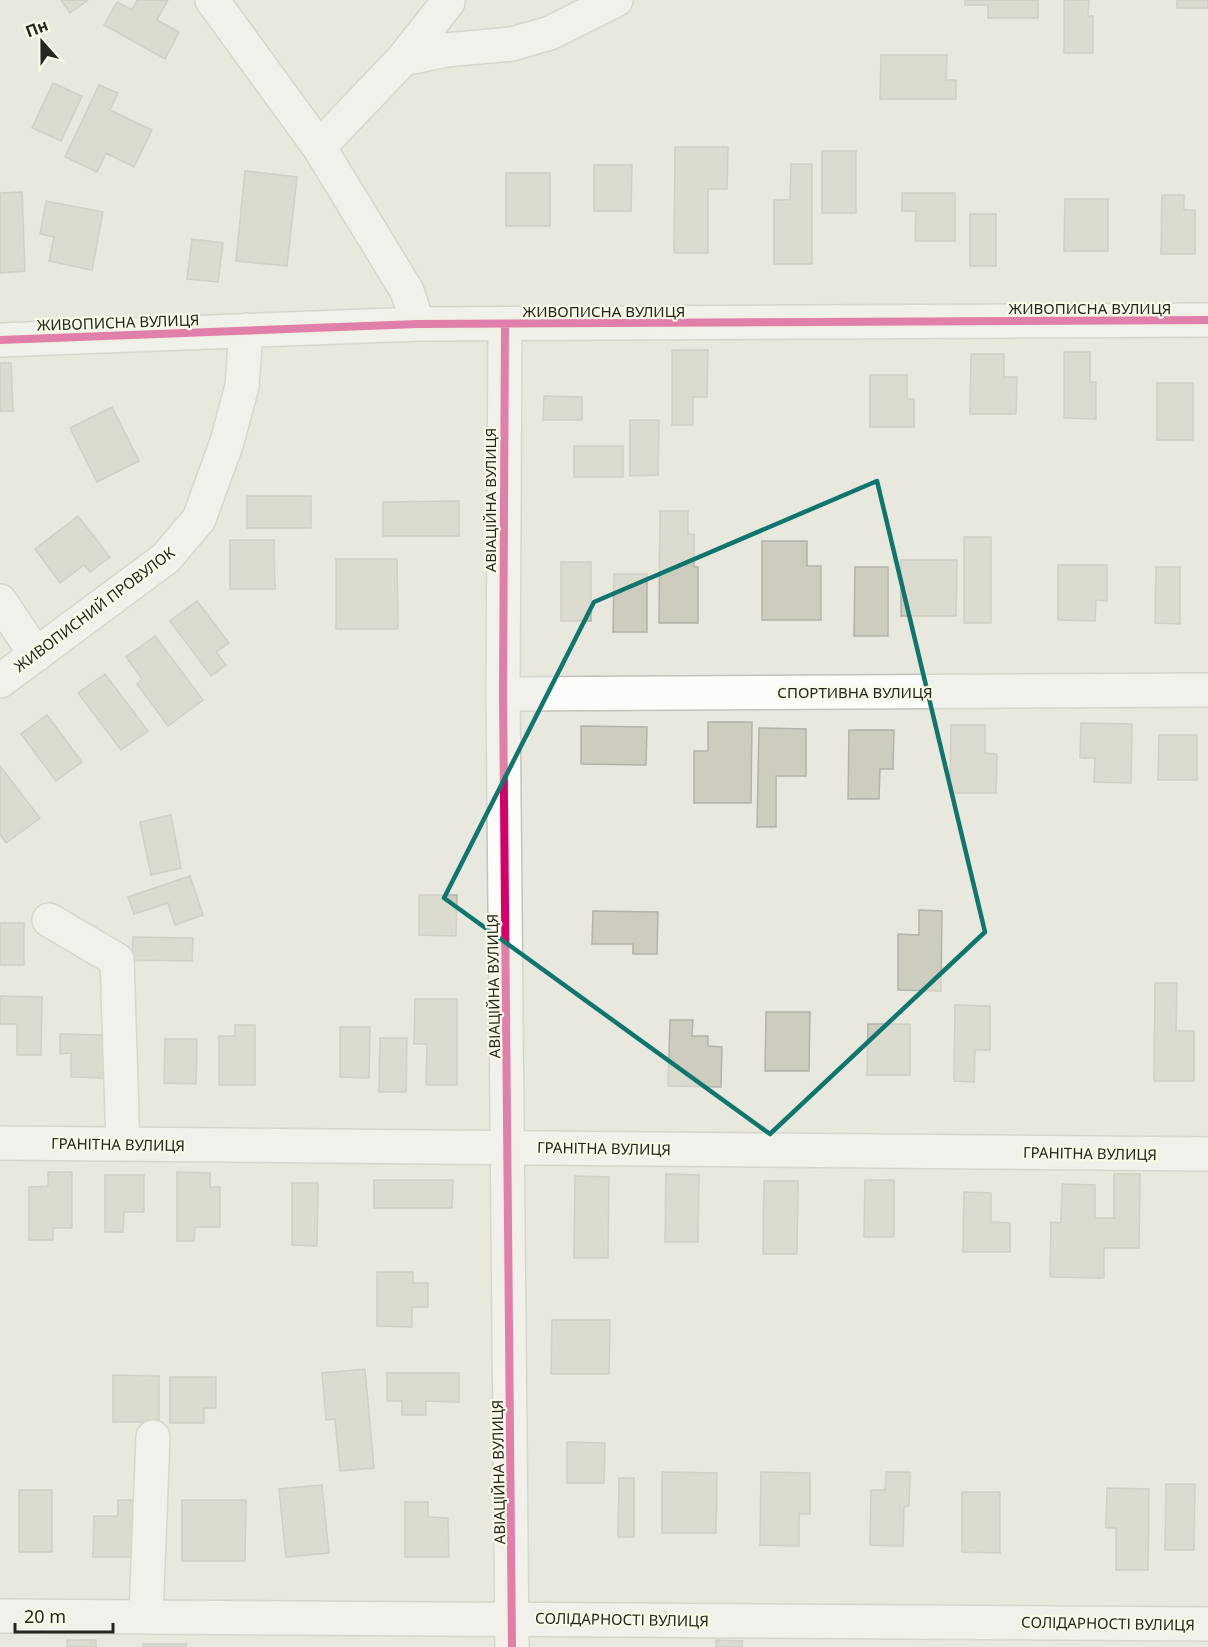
<svg xmlns="http://www.w3.org/2000/svg" width="1208" height="1647" viewBox="0 0 1208 1647" font-family="'Noto Sans',sans-serif">
<style>
.building{fill:#ceccbf;stroke:#b3b3ac;stroke-width:1.5}
.lines{fill:none;stroke-linecap:round;stroke-linejoin:round}
.minor-casing{stroke:#c3c2bb;stroke-width:36}
.minor{stroke:#fcfcfa;stroke-width:33}
.cycleway-casing{stroke:#f9f9e8;stroke-width:11}
.cycleway{stroke:#d6006c;stroke-width:8}
.marked{fill:none;stroke:#0f766e;stroke-width:4.5;stroke-linejoin:round}
.labels{text-anchor:middle;dominant-baseline:central;stroke-width:4.5;stroke-linejoin:round;paint-order:stroke}
.street-label{font-size:15px;fill:#26251f;stroke:#f9f9e8}
</style>
<rect width="100%" height="100%" fill="#e8e8df"/>
<!-- building -->
<path class="building" d="M61,0H88L70,13Z
M137,0H168L157,20L179,32L165,59L104,25L117,2L132,10Z
M965,0H1038V18H988V5H965Z
M1064,0H1089L1088,16H1093V53H1064Z
M1177,0H1208V8H1177Z
M881,55H947L946,80H956V99H880Z
M53,83L82,96L61,141L32,128Z
M99,85L118,93L110,110L152,130L134,167L106,153L97,172L65,157Z
M675,147H728L727,189H708V253H674Z
M822,151H856V213H822Z
M791,164H812V264H774V200H790Z
M594,165H632L631,211H594Z
M245,171L297,177L287,266L236,261Z
M506,173H550V226H506Z
M22,192L25,271L0,273V193Z
M902,193H955V241H915L916,211H902Z
M1162,195H1184V210H1195V254H1161Z
M1065,199H1108V251H1064Z
M46,201L103,212L92,270L49,261L54,237L40,234Z
M970,214H996V266H970Z
M192,239L223,243L218,282L187,279Z
M672,350H708L707,397H693V425H672Z
M1064,352H1090V382H1096V419L1064,418Z
M971,354H1004V377H1017L1016,414H970Z
M0,363H11L13,411H0Z
M870,375H907V399H914V427H870Z
M1157,383H1193V440H1157Z
M544,396L582,397V420H543Z
M112,407L139,461L97,482L70,428Z
M630,420H659L658,475L630,476Z
M574,446H623V477H574Z
M247,496H311V528H247Z
M459,501V536H383V502Z
M660,511H688V534H694V567H698V623H659Z
M78,516L110,557L90,572L84,565L60,583L35,549Z
M964,537H991V623H964Z
M230,540H274L275,589H230Z
M762,541H807V566H821V620H762Z
M336,559H397L398,629H336Z
M901,560H957L956,616H901Z
M561,562H591V621H561Z
M1058,565H1107V601L1096,600L1095,621L1058,620Z
M855,567H888V636H854Z
M1156,567H1180V624L1155,623Z
M614,574H647V632H613Z
M197,601L229,643L216,652L226,665L211,676L170,621Z
M155,636L203,700L168,726L137,684L142,679L126,657Z
M105,674L148,731L121,750L78,693Z
M47,715L82,762L56,781L21,734Z
M708,722H752L751,803H694V751H708Z
M1081,723L1132,724L1131,783L1094,782L1095,758H1080Z
M951,725H985V753L997,754L996,793H950Z
M581,726L647,727L646,765L581,764Z
M759,728L806,729V776H776V827H757Z
M849,730H894L893,769H880L879,799H848Z
M1159,735H1197V780H1158Z
M0,766L40,818L6,843L0,834Z
M171,815L181,868L151,875L140,822Z
M190,876L203,915L175,925L168,903L134,914L128,897Z
M419,895H457L456,936L419,935Z
M919,910L942,911L941,991L898,990V934L919,935Z
M593,911L658,912L657,954H633V944H592Z
M0,923H24V965H0Z
M133,937L193,938L192,961L132,960Z
M1155,983H1177L1176,1031H1194V1081H1154Z
M0,996L42,997L41,1055H17V1024H0Z
M415,999H457V1085H426L427,1044H414Z
M955,1005L990,1006V1050H975L974,1082L954,1081Z
M766,1012H810L809,1071H765Z
M670,1020H693L692,1036H708V1046L722,1047L721,1087L668,1086Z
M868,1024H910V1075H867Z
M235,1025H255V1085H219V1036H235Z
M340,1027H370L369,1078L340,1077Z
M60,1034L105,1035L104,1078L71,1077V1053L60,1054Z
M380,1038H407L406,1092H379Z
M165,1039H197L196,1084L164,1083Z
M48,1172H72V1228H53V1240H29V1187L48,1186Z
M177,1172L210,1173V1187H220V1227H195L194,1241H177Z
M666,1174L699,1175L698,1242H665Z
M1114,1174H1140L1139,1248H1104V1278L1050,1277L1051,1222L1061,1223L1062,1184L1095,1185V1218H1114Z
M105,1175H144V1212H124L123,1232H105Z
M575,1176L609,1177L608,1258H574Z
M374,1180H453L452,1208H374Z
M865,1180H894V1237H864Z
M764,1181H798L797,1254H763Z
M292,1183H318L317,1246L292,1245Z
M964,1192L991,1193V1222L1010,1223V1252H963Z
M377,1272H413V1283H428V1307H412V1327L377,1326Z
M552,1320H610L609,1374H551Z
M365,1369L374,1468L340,1471L335,1419L326,1420L322,1373Z
M387,1373H459V1402L426,1401V1415H402V1401H387Z
M113,1375L159,1376V1422H113Z
M170,1377H216V1408H204V1423H170Z
M567,1442L605,1443L604,1483H567Z
M662,1472L717,1473L716,1533H662Z
M761,1472L810,1473V1514H799V1546L760,1545Z
M886,1472H910L909,1506L904,1507L903,1546L870,1545L871,1490H885Z
M619,1478H634V1537H618Z
M1166,1484H1195L1194,1550H1165Z
M322,1485L329,1553L286,1557L279,1489Z
M1107,1488L1149,1489L1148,1570H1116V1528H1106Z
M19,1490H52V1552H19Z
M962,1492H1000V1553L962,1552Z
M118,1500H142L141,1557H93L94,1516H118Z
M182,1500H246L245,1561H182Z
M405,1502H428V1517L448,1518L449,1557H405Z
M67,1640H96V1647H67Z
M716,1640L742,1641V1647H716Z
M143,1644H186V1647H143Z"/>
<g class="lines">
<defs>
<path id="minor" d="M212,0L319,147L407,291L418,324
M403,59L448,2
M319,147L403,59L446,50L512,44L550,33L616,0
M505,325L503,694L512,1647
M0,340L418,324L1208,320
M0,601L36,655
M0,681L166,558L199,519L227,442L242,386L246,330
M503,694L1208,690
M49,920L117,960L123,1144
M0,1143L1208,1154
M0,1616L1208,1624
M146,1616L153,1437"/>
</defs>
<!-- minor casing -->
<use href="#minor" class="minor-casing"/>
<!-- minor -->
<use href="#minor" class="minor"/>
<defs>
<path id="cycleway" d="M505,325L503,694L512,1647
M0,340L418,324L1208,320"/>
</defs>
<!-- cycleway casing -->
<use href="#cycleway" class="cycleway-casing"/>
<!-- cycleway -->
<use href="#cycleway" class="cycleway"/>
</g>
<!-- marked area -->
<path d="M0 0H1208V1647H0ZM877,481L985,932L770,1134L444,898L594,602Z" fill="#e8e8df" fill-opacity=".55" fill-rule="evenodd"/>
<path class="marked" d="M877,481L985,932L770,1134L444,898L594,602Z"/>
<g class="labels">
<!-- street labels -->
<g class="street-label">
<text x="1090" y="308">ЖИВОПИСНА ВУЛИЦЯ</text>
<text x="604" y="311">ЖИВОПИСНА ВУЛИЦЯ</text>
<text transform="translate(118 322) rotate(-2)">ЖИВОПИСНА ВУЛИЦЯ</text>
<text transform="translate(490 500) rotate(-90)">АВІАЦІЙНА ВУЛИЦЯ</text>
<text transform="translate(94 609) rotate(-37)">ЖИВОПИСНИЙ ПРОВУЛОК</text>
<text x="855" y="692">СПОРТИВНА ВУЛИЦЯ</text>
<text transform="translate(493 986) rotate(-91)">АВІАЦІЙНА ВУЛИЦЯ</text>
<text transform="translate(118 1144) rotate(1)">ГРАНІТНА ВУЛИЦЯ</text>
<text transform="translate(604 1148) rotate(1)">ГРАНІТНА ВУЛИЦЯ</text>
<text transform="translate(1090 1153) rotate(1)">ГРАНІТНА ВУЛИЦЯ</text>
<text transform="translate(498 1472) rotate(-91)">АВІАЦІЙНА ВУЛИЦЯ</text>
<text transform="translate(622 1619) rotate(1)">СОЛІДАРНОСТІ ВУЛИЦЯ</text>
<text transform="translate(1108 1623) rotate(1)">СОЛІДАРНОСТІ ВУЛИЦЯ</text>
</g>
</g>
<!-- north arrow -->
<g transform="translate(42 42) rotate(339)" stroke="#f9f9e8" stroke-width="4.5" paint-order="stroke">
<path d="M0-4.5L10 22L0 15L-10 22Z" fill="#26251f"/>
<text y="-9" font-size="16" font-weight="bold" text-anchor="middle" fill="#26251f">Пн</text>
</g>
<!-- scale -->
<path d="M15 1623v9h98v-9" fill="none" stroke="#26251f" stroke-width="3"/>
<text x="24" y="1623" font-size="18" fill="#26251f" stroke="#f9f9e8" stroke-width="4.5" paint-order="stroke">20 m</text>
</svg>
